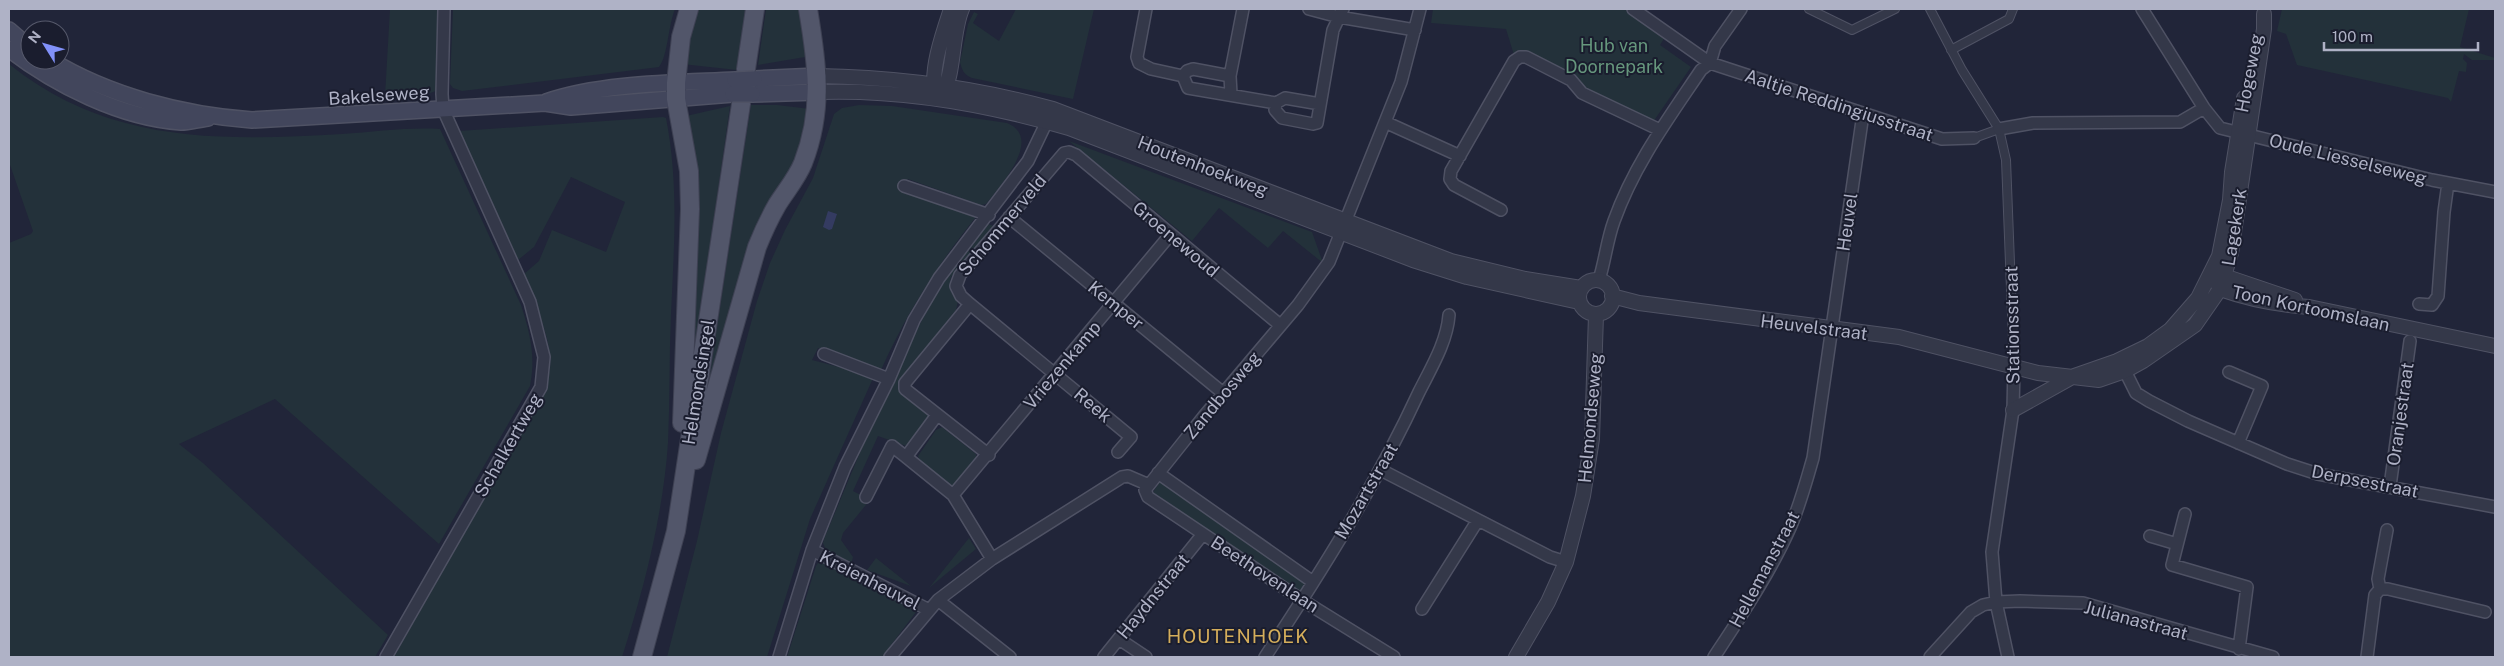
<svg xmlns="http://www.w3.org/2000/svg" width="2504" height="666" viewBox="0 0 2504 666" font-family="'Public Sans',sans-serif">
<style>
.green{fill:#23313a}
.water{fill:#343b61}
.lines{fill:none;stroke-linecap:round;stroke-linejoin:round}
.pedestrian-casing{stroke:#4f5264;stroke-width:10}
.minor-casing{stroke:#4f5264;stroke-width:14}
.tertiary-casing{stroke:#4f5264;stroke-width:16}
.secondary-casing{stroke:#4f5264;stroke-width:18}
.primary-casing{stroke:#3e4153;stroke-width:20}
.pedestrian{stroke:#343849;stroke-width:8}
.minor{stroke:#343849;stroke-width:11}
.tertiary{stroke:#343849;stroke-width:14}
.secondary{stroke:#42465c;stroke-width:15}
.primary{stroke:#52566a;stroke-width:18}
.secondary-bridge-casing{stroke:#4f5264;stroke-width:18;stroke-linecap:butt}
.secondary-bridge{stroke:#42465c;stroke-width:15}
.labels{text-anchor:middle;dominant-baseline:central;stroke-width:4;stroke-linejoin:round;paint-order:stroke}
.park-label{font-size:18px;fill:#66977d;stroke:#1a1d2e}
.street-label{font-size:18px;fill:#afb2c6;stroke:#1a1d2e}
.neighbourhood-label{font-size:19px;letter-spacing:1px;fill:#d5ae5b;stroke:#1a1d2e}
</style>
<rect width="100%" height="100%" fill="#212539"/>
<!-- green -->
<path class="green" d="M390,9H440L436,91L427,94L385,96Z
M453,9H675C668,26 668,55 659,67L462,91L453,88L450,84Z
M696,9H746L737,70L682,64Z
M766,9H802L811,56L758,65Z
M1016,9H1094L1073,99L972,78C964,75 962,70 960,62L968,24L974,12L978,14L973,23L999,41Z
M1433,9H1625L1665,37L1660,45L1691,67L1653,122L1514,55L1506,29L1431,23Z
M2282,9H2469L2460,47L2495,58V60H2472L2464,54L2463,59L2467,63L2466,72L2459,71L2451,102L2448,98L2297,65L2286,34L2277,31Z
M9,64C108,144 221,141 342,134C374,132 408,127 440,129L521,305C530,333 536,356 530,386L439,544L275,399L179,444L203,463L388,635L375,657H9V243L31,234L33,231L9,162Z
M751,105H777L810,109V116L700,438Z
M859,105L892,106L1007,123C1044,138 1000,186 986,204L981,205L908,179L905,189L974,213L976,217C938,264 906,314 881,370L818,348L812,360L874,376L810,519L767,657H667L697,541L721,433L757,301L770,263L785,230L813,178L834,114L842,108Z
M730,106L692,373L686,116Z
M663,117L666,118C679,184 674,248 671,314C669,357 670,400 668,443C663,515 644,589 622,657H394L538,400C543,389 549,379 550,367C553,343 533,297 524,274L539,261L552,230L606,252L625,202L571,177L534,247L518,260L459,131Z
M1069,141L1312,232L1323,263L1283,231L1268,248L1219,208L1192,241Z
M988,224L994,226L951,277C948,289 951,293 958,301L956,310L898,383L901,392L928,413V421L906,446L878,436L853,491L870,500L843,533L841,540L853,557L851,565L825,548L823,543L825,536C868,437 915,304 988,224Z
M942,427L976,454V459L951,487L919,459L918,456L936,430Z
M1162,479L1310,582L1302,595L1153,492Z
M969,538L976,549L929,588Z
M876,558L911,586L867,570Z
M820,560L917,608L916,612L882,657H787L816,566Z"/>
<!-- water -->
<path class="water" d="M828,211L837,214L832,229L829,230L823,227Z"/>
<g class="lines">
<defs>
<path id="pedestrian" d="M1809,9L1852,30L1895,9
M1930,9L1962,70L1999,129L2006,160L2014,366
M1951,50L2009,19L2013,9
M1974,138L1999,129"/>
<path id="minor" d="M1146,9L1137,57L1139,63L1151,69L1183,76
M1309,9L1339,17L1415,30
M1633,9L1710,63L1942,139L1974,138
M2142,9L2204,108L2220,128L2432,180L2495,192
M1230,76L1193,69L1187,71L1183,76L1188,88L1276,103L1285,98L1320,104
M1231,94L1230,76L1243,9
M1276,103L1275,110L1282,118L1313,124L1317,123L1333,30L1343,9
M1385,122L1460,156
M1999,129L2033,123L2180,122L2204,108
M904,186L989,215
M1501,210L1454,185L1450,179L1451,171L1514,61L1520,57H1526L1571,80L1582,93L1660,130
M1009,217L1223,393
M1599,280C1605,261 1607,240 1614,221C1634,165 1668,119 1701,70L1710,63L1715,46L1741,9
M970,304L1131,437L1118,452
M2419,304L2432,305L2438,296L2444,212L2448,183
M824,354L889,379
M2125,371L2136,393L2149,401L2188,421L2287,464L2318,474L2495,507
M2229,372L2262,386L2238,443
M989,455L905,389V383L970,304L961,296L956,286L960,275L1064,153L1069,152L1076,155L1280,325
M906,457L953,495L992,559
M1381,470L1550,557L1566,562
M1158,473L1313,582
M2390,486L2410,341
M953,495L1170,235
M866,497L892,446L906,457L937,415
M2185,514L2172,565L2247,587L2239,649
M2150,536L2177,544
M812,550L929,610
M2380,589L2378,579L2387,530
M938,600L1010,657
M1422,609L1478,520
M1119,639L1146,657
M386,657L541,387L544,357L530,302L443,109L442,94L444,9
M779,657L812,550L845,467L889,379L914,320L939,278L1028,161L1050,115
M890,657L938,600L992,559L1122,477L1128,476L1149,485
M1104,657L1203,534
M1265,657C1321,572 1376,485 1419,392C1431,368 1447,342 1449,315
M1394,657L1302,600L1148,497L1145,490L1204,416L1298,305L1329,262L1401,82L1420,9
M1714,657C1741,616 1770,573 1790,528C1800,505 1806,482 1813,458L1863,114
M1930,657L1971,612L1983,605L1996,602L2020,601L2083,603L2273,657
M2008,657L1996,602L1992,552L2013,410L2014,366
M2367,657L2375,595L2380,589H2388L2485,612"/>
<path id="tertiary" d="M818,76C898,77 976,88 1053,109L1451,261L1525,279L1581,288
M818,92C904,89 987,104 1069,128L1413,260L1467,277L1579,302
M943,92C954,77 952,31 962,9
M936,93C929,72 944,30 951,9
M2218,274L2295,300
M1579 297a17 17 0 1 1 34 0a17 17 0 1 1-34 0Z
M2216,281L2220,289C2248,299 2279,305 2309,307L2495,346
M1612,296L1639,303L1899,337L2038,373L2099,380L2125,371L2143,361L2195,325L2220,289L2231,253L2264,29V14
M2013,410L2074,376L2117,361L2148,346L2170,330L2198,298L2219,256L2230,200L2232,172L2244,98
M1516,657L1548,602L1566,562L1583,496L1592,439L1596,315"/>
<path id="secondary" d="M9,30L30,48
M9,49C56,85 121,118 181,122C189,122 199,119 208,118
M50,60C109,96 183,115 252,120L545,103L571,107L733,94
M754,79L818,76
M752,94L818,92
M546,102C600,83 677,83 735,80"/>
<path id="primary" d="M746,69L755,9
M682,423L690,209L689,171L676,99V83L681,37L689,9
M696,460L757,247C763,232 769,219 777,205C785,192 797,178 803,163C824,109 817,63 808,9
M642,657L676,531L741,104"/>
</defs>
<!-- pedestrian casing -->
<use href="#pedestrian" class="pedestrian-casing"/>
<!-- minor casing -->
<use href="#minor" class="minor-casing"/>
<!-- tertiary casing -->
<use href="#tertiary" class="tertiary-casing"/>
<!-- secondary casing -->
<use href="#secondary" class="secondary-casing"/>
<!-- primary casing -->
<use href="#primary" class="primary-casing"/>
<!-- pedestrian -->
<use href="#pedestrian" class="pedestrian"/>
<!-- minor -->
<use href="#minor" class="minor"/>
<!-- tertiary -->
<use href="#tertiary" class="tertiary"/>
<!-- secondary -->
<use href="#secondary" class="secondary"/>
<!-- primary -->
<use href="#primary" class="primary"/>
<defs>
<path id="secondary-bridge" d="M735,80L754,79
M733,94H752"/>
</defs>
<!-- secondary-bridge casing -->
<use href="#secondary-bridge" class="secondary-bridge-casing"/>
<!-- secondary-bridge -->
<use href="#secondary-bridge" class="secondary-bridge"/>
</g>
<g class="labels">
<!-- park labels -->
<g class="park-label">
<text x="1614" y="45">Hub van<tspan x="1614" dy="21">Doornepark</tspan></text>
</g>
<!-- street labels -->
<g class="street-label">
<text transform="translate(2249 73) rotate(-79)">Hogeweg</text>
<text transform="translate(379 95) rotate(-4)">Bakelseweg</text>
<text transform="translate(1839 105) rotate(18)">Aaltje Reddingiusstraat</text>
<text transform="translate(2348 159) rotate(14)">Oude Liesselseweg</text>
<text transform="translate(1203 166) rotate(21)">Houtenhoekweg</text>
<text transform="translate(1847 222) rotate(-82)">Heuvel</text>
<text transform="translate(1002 225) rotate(-50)">Schommerveld</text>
<text transform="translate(2234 227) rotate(-81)">Lagekerk</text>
<text transform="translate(1176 239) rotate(40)">Groenewoud</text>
<text transform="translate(1116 305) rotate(39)">Kemper</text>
<text transform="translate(2311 308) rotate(12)">Toon Kortoomslaan</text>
<text transform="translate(2012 325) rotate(-91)">Stationsstraat</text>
<text transform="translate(1814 327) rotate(7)">Heuvelstraat</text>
<text transform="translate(1062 365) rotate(-50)">Vriezenkamp</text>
<text transform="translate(698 382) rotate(-81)">Helmondsingel</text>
<text transform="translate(1222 395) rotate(-50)">Zandbosweg</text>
<text transform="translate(1093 405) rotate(40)">Reek</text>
<text transform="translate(2400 414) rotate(-82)">Oranjestraat</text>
<text transform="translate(1590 418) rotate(-85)">Helmondseweg</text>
<text transform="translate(508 445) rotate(-60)">Schalkertweg</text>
<text transform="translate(2365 481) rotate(11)">Derpsestraat</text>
<text transform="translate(1366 491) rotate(-60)">Mozartstraat</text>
<text transform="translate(1764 569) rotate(-62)">Hellemanstraat</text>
<text transform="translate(1265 574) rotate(33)">Beethovenlaan</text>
<text transform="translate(870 580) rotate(27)">Kreienheuvel</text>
<text transform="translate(1153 596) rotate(-51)">Haydnstraat</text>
<text transform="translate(2136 620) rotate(15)">Julianastraat</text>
</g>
<!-- neighbourhood labels -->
<g class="neighbourhood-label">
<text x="1238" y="636">HOUTENHOEK</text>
</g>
</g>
<!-- border -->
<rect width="2504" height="666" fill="none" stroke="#afb2c6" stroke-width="20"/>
<!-- north arrow -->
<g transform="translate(45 45) rotate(307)"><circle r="24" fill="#1a1d2e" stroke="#56596b"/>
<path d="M0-4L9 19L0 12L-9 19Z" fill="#8191f9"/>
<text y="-8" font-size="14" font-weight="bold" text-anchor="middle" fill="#afb2c6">N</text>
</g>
<!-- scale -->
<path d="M2324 42v8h154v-8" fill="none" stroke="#afb2c6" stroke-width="2.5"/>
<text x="2332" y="42" font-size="15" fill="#afb2c6" stroke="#1a1d2e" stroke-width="4" paint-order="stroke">100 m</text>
</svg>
